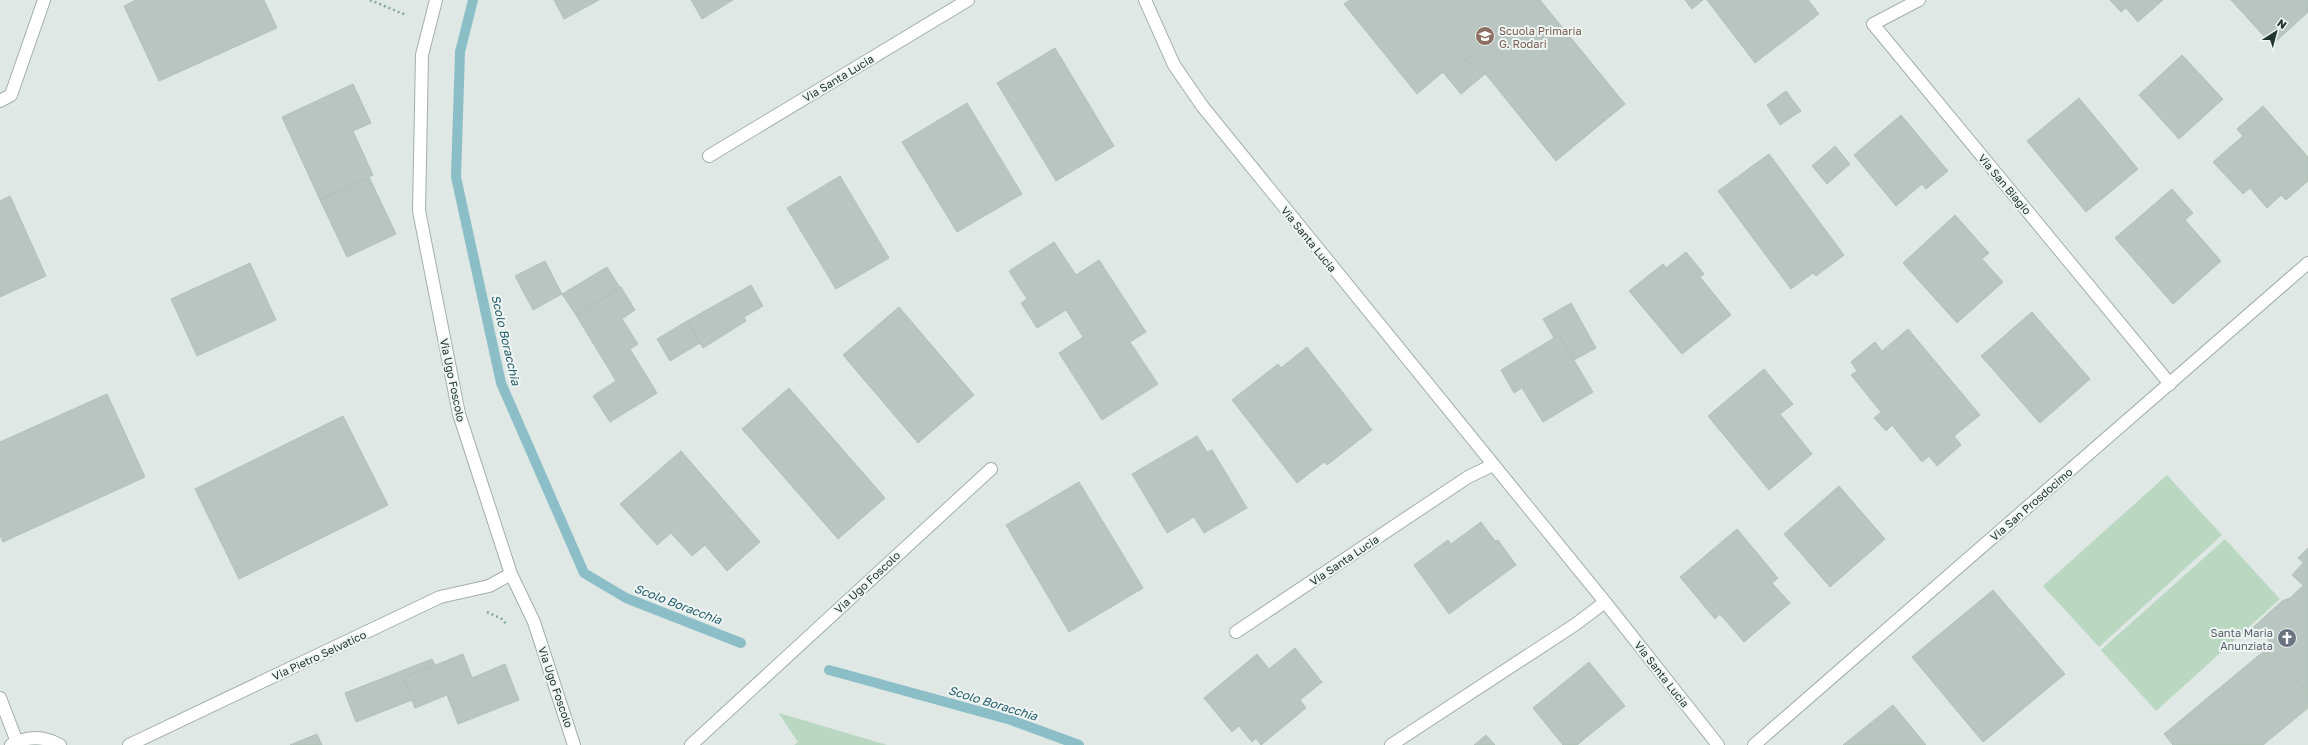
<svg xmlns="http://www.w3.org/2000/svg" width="2308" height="745" viewBox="0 0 2308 745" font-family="'Golos Text',sans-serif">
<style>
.green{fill:#bad7c2}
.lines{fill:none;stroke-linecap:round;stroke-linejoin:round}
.stream{stroke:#8cbec7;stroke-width:10}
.building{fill:#b8c5c0;stroke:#b2c1bb}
.minor-casing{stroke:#a3afab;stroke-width:14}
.path{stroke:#83a89d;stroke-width:2.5;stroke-dasharray:2 3;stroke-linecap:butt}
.minor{stroke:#fff;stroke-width:12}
.labels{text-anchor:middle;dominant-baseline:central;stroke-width:4;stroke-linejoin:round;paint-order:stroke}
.education-label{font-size:11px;fill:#785e54;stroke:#eff5f2;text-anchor:start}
.street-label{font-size:11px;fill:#223631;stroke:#eff5f2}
.worship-label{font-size:11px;fill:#5b616d;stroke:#eff5f2;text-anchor:end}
.water-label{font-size:12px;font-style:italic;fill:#245d6a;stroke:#eff5f2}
</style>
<rect width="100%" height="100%" fill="#dfe8e4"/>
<!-- green -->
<path class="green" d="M2167,475L2222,535L2099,647L2043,586Z
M2225,539L2280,599L2156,711L2101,650Z
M779,714V713L887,745H794L798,742Z"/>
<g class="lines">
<!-- stream -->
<path class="stream" d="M473,0L460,52L456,177L501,383L584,573L626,598L741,643
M829,670L1011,720L1079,745"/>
</g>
<!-- building -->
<path class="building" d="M136,0H264L277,28L159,81L124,6Z
M554,0H599L564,19Z
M691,0H733L702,19Z
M1350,0H1540L1625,104L1556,161L1471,56L1446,76L1443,72L1417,94L1344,4Z
M1685,0H1703L1692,9Z
M1707,0H1808L1819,14L1755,63Z
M2110,0H2163L2138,22L2126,8L2121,12Z
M2231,0H2308V12L2272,45Z
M1055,48L1114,146L1056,181L997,83Z
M2182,55L2223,99L2179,139L2139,95Z
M1471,56L1485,74L1461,94L1446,76Z
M353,84L371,123L353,131L373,175L320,200L282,117Z
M1786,91L1801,111L1780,125L1767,105Z
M2079,98L2138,169L2086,212L2027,141Z
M967,103L1022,194L957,232L902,142Z
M2263,106L2308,157V181L2286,200L2281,195L2267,208L2250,188L2243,194L2213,162L2243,136L2237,129Z
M1901,115L1948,171L1926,189L1922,184L1896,206L1854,155Z
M1835,146L1850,164L1827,184L1812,166Z
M1769,154L1844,255L1816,276L1813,273L1791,289L1718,191Z
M840,176L889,258L836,289L787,208Z
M369,177L396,234L347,257L320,200Z
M2172,189L2193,213L2185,220L2221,261L2173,304L2115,238Z
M10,196L46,276L0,297V201Z
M1955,215L1989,253L1982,259L2003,282L1957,323L1903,263Z
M1054,242L1076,275L1099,260L1146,332L1130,342L1158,384L1102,420L1059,353L1083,337L1066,310L1037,328L1021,303L1027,299L1009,271Z
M1686,252L1704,274L1700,277L1731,315L1682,354L1629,291L1663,264L1666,268Z
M545,261L562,294L533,310L515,276Z
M250,263L276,320L197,356L171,299Z
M607,267L620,288L576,315L562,294Z
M751,285L763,306L744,317L746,321L703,348L687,321Z
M621,287L635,310L622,319L638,344L630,349L657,393L610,422L593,396L616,381L576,315Z
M1571,303L1596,348L1574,360L1559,335L1554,338L1543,319Z
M899,307L974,395L918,443L843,355Z
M2032,312L2090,379L2040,423L1981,356Z
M687,321L700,343L670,361L657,339Z
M1908,329L1980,415L1954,436L1961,445L1937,466L1929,456L1922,462L1892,425L1886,431L1874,418L1881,412L1851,375L1857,371L1851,362L1875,342L1882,351Z
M1559,335L1593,392L1543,422L1522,388L1514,393L1501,370Z
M1307,347L1372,430L1327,465L1324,462L1297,483L1232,400L1278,364L1281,368Z
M1764,369L1793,404L1780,414L1812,454L1769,490L1708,416Z
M789,388L885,498L838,539L742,429Z
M107,394L145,477L3,542L0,535V442Z
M343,416L388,505L239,579L195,489Z
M1197,436L1207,452L1212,450L1247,508L1204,533L1194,517L1167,533L1132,474Z
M681,451L760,542L727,571L705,545L692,556L671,533L657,545L620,504Z
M1079,482L1143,588L1069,632L1006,525Z
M1839,486L1885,539L1830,587L1784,534Z
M1481,522L1495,541L1498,540L1516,565L1449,614L1414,565L1448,540L1451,544Z
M1737,529L1778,578L1772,583L1790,603L1744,642L1720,614L1715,619L1680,577Z
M2308,548V567L2298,558Z
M2303,563L2308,567V581L2304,586L2292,575Z
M2308,581V694L2269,647L2270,643L2268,639L2264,637L2255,639L2248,632L2282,601L2290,598Z
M1993,590L2065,674L1983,742L1912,657Z
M2269,647L2308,694V708L2263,745H2173L2164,734Z
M1295,648L1322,682L1300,700L1306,708L1261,745L1256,738L1252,742L1239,726L1232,732L1204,698L1257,654L1269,669Z
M463,654L472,678L505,664L519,700L458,724L447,695L415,708L403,678Z
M432,659L435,665L403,678L412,700L356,722L345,693Z
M1589,662L1625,706L1577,745H1563L1533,708Z
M1893,705L1926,745H1843Z
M317,734L322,745H290Z
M1486,735L1495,745H1474Z"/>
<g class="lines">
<defs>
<path id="minor" d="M436,0L422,55L419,211L459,414L511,574L534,622L574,745
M1145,0L1174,65L1203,107L1605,602L1718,745
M1919,0L1873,24L2170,384
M0,101L11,95L44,0
M709,156L968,0
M1236,632L1468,477L1493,465
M0,698L17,742
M11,745C27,736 44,736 60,745
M129,745L440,597L489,586L511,574
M691,745L991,469
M1391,745L1576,624L1605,602
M1754,745L2308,263"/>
</defs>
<!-- minor casing -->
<use href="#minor" class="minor-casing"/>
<!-- path -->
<path class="path" d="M370,0L406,15
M487,612L502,619L506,624"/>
<!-- minor -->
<use href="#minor" class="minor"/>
</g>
<!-- icons -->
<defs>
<symbol id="school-disc" viewBox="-11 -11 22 22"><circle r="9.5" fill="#8d6e63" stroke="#eff5f2"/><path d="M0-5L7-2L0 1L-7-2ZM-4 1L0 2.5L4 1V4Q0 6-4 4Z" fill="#fff"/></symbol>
<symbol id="church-disc" viewBox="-11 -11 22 22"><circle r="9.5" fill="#6b7280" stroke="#eff5f2"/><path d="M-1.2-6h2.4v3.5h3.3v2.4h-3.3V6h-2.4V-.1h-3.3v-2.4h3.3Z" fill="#fff"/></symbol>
</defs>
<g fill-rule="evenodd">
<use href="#school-disc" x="1474" y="25" width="22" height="22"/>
<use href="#church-disc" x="2276" y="627" width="22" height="22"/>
</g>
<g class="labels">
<!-- education labels -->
<g class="education-label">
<text x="1499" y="30">Scuola Primaria<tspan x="1499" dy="13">G. Rodari</tspan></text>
</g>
<!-- street labels -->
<g class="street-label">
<text transform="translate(838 78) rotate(-31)">Via Santa Lucia</text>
<text transform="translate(2005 184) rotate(50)">Via San Biagio</text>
<text transform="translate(1309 239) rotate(51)">Via Santa Lucia</text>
<text transform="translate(453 380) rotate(78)">Via Ugo Foscolo</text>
<text transform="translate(2031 504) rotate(-41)">Via San Prosdocimo</text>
<text transform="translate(1344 560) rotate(-34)">Via Santa Lucia</text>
<text transform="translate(867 582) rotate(-43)">Via Ugo Foscolo</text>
<text transform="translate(319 655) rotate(-25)">Via Pietro Selvatico</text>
<text transform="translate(1662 674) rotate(52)">Via Santa Lucia</text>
<text transform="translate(556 687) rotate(71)">Via Ugo Foscolo</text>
</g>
<!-- worship labels -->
<g class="worship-label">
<text x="2273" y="632">Santa Maria<tspan x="2273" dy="13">Anunziata</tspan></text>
</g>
<!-- water labels -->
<g class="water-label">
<text transform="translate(506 340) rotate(77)">Scolo Boracchia</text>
<text transform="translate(678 604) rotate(21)">Scolo Boracchia</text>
<text transform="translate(993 703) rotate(17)">Scolo Boracchia</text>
</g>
</g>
<!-- north arrow -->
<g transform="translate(2276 32) rotate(36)" stroke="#eff5f2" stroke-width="3" paint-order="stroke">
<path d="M0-3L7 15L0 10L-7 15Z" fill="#223631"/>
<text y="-6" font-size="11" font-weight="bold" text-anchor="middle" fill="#223631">N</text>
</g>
</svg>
